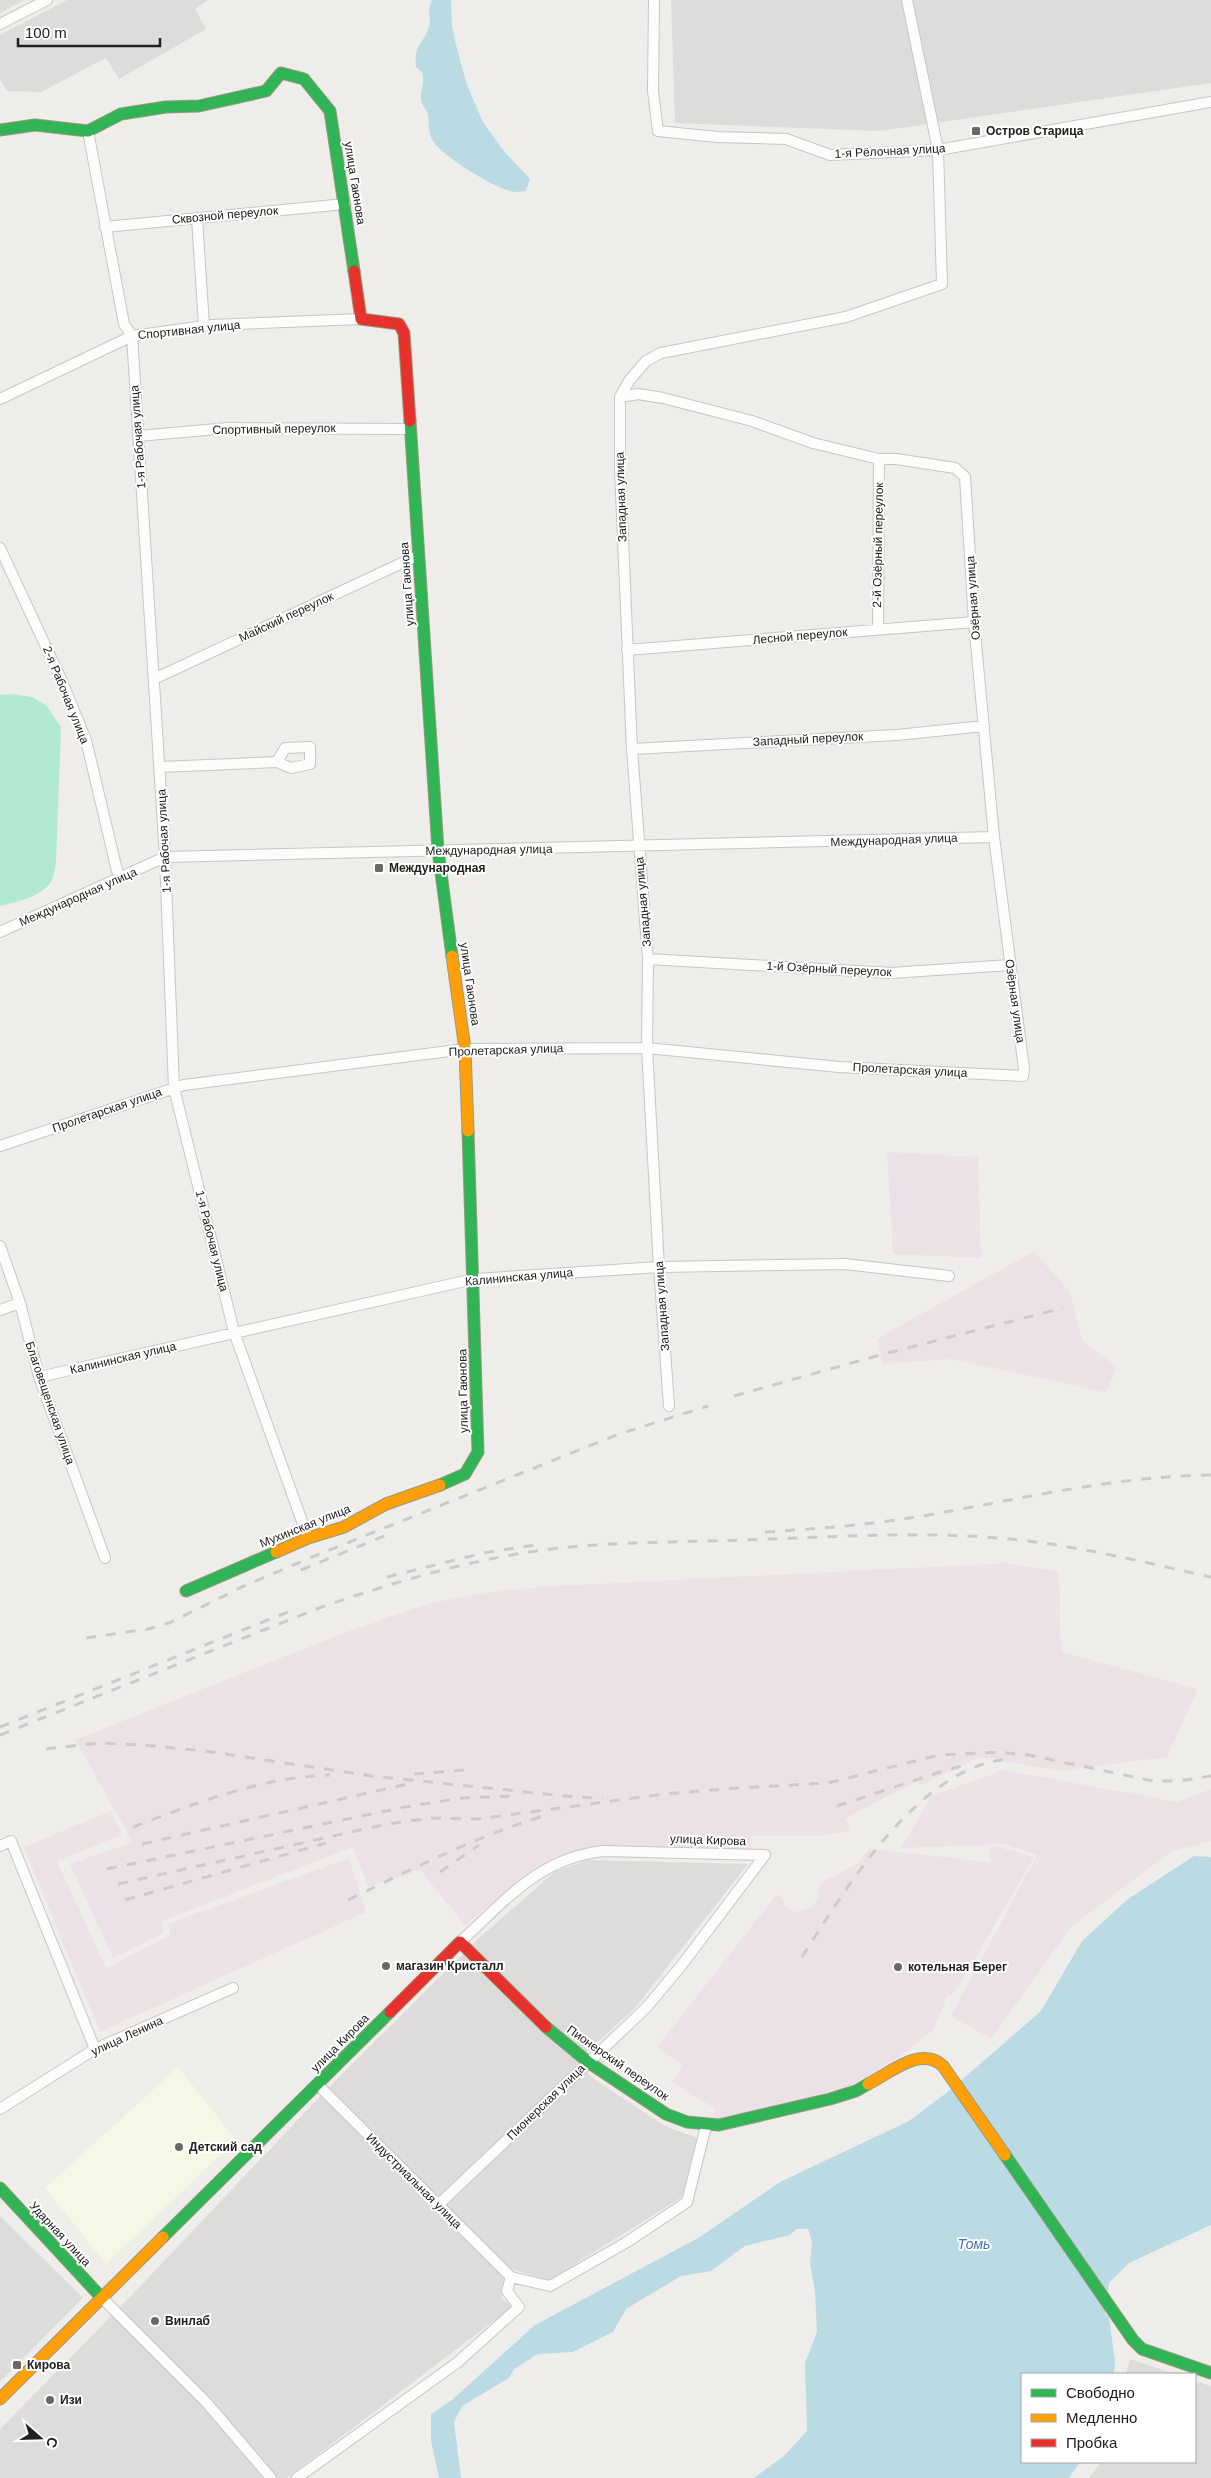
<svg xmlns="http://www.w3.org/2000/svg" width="1211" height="2478" viewBox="0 0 1211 2478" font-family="Arial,sans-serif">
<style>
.residential{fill:#dedcda}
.industrial{fill:#ede1e8}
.education{fill:#f7f7e5}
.pitch{fill:#b1e9d3}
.water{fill:#badae4}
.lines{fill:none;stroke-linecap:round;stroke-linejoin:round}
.street-casing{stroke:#c7c6c5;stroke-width:12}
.fast-casing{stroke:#979a7f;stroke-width:13}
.slow-casing{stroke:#979a7f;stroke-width:13}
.jam-casing{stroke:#979a7f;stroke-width:13}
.street{stroke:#fdfcfc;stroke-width:10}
.fast{stroke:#30b455;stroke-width:11}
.slow{stroke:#ff9f0a;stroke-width:11}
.jam{stroke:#e5322d;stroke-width:11}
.rail{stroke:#cbcbca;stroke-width:3;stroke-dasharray:10 10;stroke-linecap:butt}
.poi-dot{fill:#686866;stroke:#fff;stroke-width:2}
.labels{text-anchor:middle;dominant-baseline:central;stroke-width:4;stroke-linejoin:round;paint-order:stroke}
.poi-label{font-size:12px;font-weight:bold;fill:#202020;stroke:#fff;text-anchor:start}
.street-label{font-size:12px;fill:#202020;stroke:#fff}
.water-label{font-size:14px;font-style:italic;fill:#4176b1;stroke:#fff}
</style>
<rect width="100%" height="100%" fill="#efede9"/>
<!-- residential -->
<path class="residential" d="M0,0H24L0,13Z
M67,0H208L195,9L206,29L119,79L106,58L41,92L7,91L0,80V35Z
M671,0H1211V83L880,131L675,123Z
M587,1860L748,1864L635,2008L576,2062L594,2079L665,2126L697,2138L682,2197L549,2280L511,2269L501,2298L512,2307L287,2478H0V2429L131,2296L330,2086L478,1939L556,1871Z
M0,2216L83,2298L0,2382Z
M1130,2359L1175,2374H1126Z
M1195,2381L1211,2386V2478H1089L1101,2462H1195Z"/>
<!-- industrial -->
<path class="industrial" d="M887,1152L978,1157L981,1258L893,1254Z
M1034,1251L1070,1292L1082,1340L1117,1367L1106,1392L951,1359L883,1364L877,1339Z
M1008,1563L1059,1572L1061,1652L1198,1689L1167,1757L1059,1771L980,1757L921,1785L916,1782L845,1818L851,1831L822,1836H751V1849L599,1847L555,1857L533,1870L465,1925L420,1870L368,1887L353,1847L162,1921L164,1933L113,1958L70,1864L133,1842L75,1740L341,1634L430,1603L506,1590L556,1586Z
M1004,1770L1177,1802L1211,1789V1841L1172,1851L1071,1927L991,2039L951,2016L1037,1855L1004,1844L901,1848L931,1796Z
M111,1811L122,1835L57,1861L106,1968L170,1935L168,1924L349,1858L366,1912L100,2032L24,1847Z
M991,1845L1034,1857L959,1986L952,1995H948L933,2030L903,2054L850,2086L739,2117L711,2120L716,2109L672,2082L683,2066L657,2047L773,1899L780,1894L786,1908L797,1912L812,1907L818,1899L820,1883L857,1864L869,1849L989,1862Z"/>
<!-- education -->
<path class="education" d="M178,2067L236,2140L106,2264L45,2188Z"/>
<!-- pitch -->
<path class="pitch" d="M12,694L32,697L46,705L61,727L56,864C54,870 54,878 50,883C40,897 16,902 0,906V695Z"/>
<!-- water -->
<path class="water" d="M432,0H451L452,26L457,49L467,85L483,122L503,150L530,179L526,191C522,191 518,192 514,192C496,189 443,157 433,141C428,134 429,123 428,115C427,108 421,106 421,98C421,87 425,85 422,72L416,67C414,44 423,45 429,27C432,18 426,12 432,0Z
M1194,1856L1211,1857V2225L1129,2263L1109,2283L1105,2314L1109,2318L1115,2361L1114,2374H1022V2462H1080L1069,2478H754L785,2455L807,2431L805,2363L817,2332L815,2291L810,2263L812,2241L808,2229H796L790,2235L745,2246L711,2271L681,2276L626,2309L613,2332L573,2352L538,2354L514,2369L509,2378L462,2406L454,2422L461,2478H439L431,2440V2414L452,2400L535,2325L700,2237L780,2182L909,2121L949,2091L1041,2011L1082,1941L1128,1899Z"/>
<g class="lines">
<defs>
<path id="street" d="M654,0L653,91L658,131L717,137L786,139L830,155L938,150L1211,102
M0,24L47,0
M88,131L124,324L132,336L165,857L174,1088L234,1332L308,1538
M197,218L204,326
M105,227L345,204
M0,399L132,336L212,325L361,319
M138,436L228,428L410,429
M0,548L61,679L86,740L119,879
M878,630L879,459
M627,650L974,622
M154,679L419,555
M632,749L897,735L984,726
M160,767L277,762L291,768L310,764V747L285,748L277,762
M0,932L165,857L994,837
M648,959L891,973L1010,965
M0,1146L184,1085L465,1049L647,1048L839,1067L1023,1076L1024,1069L994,837L974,622L965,477L955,468L896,459H879L813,443L752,421L663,398L638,394L620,397
M0,1246L20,1303L39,1377L105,1558
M0,1310L20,1303
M39,1377L474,1279L659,1267L845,1264L949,1276
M669,1406L659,1267L647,1048L648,959L632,749L620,469V397L629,381L646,361L661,353L846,317L942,284L938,150L907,0
M0,1846L11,1841L95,2049
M460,1942C505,1901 539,1858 603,1851L765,1855
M318,2085L511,2277
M0,2109L95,2049L233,1988
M437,2206L646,2008L681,1966L765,1855
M101,2297L206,2402L271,2478
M297,2478L458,2362L519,2307L507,2291L511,2277L550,2286L627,2242L687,2202L706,2126"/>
<path id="fast" d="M0,130L35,125L88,131L121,114L166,107L199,106L266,91L281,73L304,79L330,111L354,271
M410,421L438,850L452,956
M440,1485L465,1474L478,1452L468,1131
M186,1591L276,1552
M546,2027L588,2062L666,2114L687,2122L719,2125L830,2099L856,2091L868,2084
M1005,2155L1133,2340L1142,2349L1211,2373
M0,2188L101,2297
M163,2237L390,2012"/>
<path id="slow" d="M452,956L465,1049L468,1131
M276,1552L308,1538L344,1527L386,1504L440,1485
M868,2084C890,2073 921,2045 943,2066L1005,2155
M0,2399L163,2237"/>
<path id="jam" d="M354,271L361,319L399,324L404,333L410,421
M390,2012L460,1942L546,2027"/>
</defs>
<!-- street casing -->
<use href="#street" class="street-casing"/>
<!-- fast casing -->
<use href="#fast" class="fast-casing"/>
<!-- slow casing -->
<use href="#slow" class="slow-casing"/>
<!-- jam casing -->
<use href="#jam" class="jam-casing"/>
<!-- street -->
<use href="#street" class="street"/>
<!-- fast -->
<use href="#fast" class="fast"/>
<!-- slow -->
<use href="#slow" class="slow"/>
<!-- jam -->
<use href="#jam" class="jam"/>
<!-- rail -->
<path class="rail" d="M734,1396L880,1355L1063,1308
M765,1532C816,1529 866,1525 916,1517C1013,1501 1112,1476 1211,1475
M301,1570L389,1534
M387,1577L483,1553L541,1544
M86,1638L148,1629L169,1623L244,1586L317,1555L619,1434L708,1406
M0,1727L288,1612
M0,1735L319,1608C400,1580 484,1555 570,1547C636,1541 703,1542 770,1539C853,1536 936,1531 1019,1540C1084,1547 1147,1563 1211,1577
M46,1749L98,1743L143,1745L205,1751L372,1776L574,1797L603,1798
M414,1774L464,1770
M837,1806L943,1771L966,1765
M133,1827C196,1803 262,1777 330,1775
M142,1844L412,1783
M107,1869L405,1807L462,1798L519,1796
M440,1872L479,1845
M118,1884L387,1824L432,1818L478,1819L664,1794L737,1788L828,1783L939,1755L998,1752L1029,1755L1153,1781H1179L1211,1776
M125,1900L326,1843
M348,1900C412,1869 475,1837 543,1816
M802,1957C846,1888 922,1761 1013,1759"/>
</g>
<!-- markers -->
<g class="poi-dot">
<rect x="971" y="126" width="10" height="10" rx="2.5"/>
<rect x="374" y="863" width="10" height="10" rx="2.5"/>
<circle cx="386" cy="1966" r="5"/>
<circle cx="898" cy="1967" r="5"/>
<circle cx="179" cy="2147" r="5"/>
<circle cx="155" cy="2321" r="5"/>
<rect x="12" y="2360" width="10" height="10" rx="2.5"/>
<circle cx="50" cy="2400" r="5"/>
</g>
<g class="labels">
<!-- poi labels -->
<g class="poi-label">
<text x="986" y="131">Остров Старица</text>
<text x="389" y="868">Международная</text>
<text x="396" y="1966">магазин Кристалл</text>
<text x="908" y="1967">котельная Берег</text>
<text x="189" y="2147">Детский сад</text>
<text x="165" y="2321">Винлаб</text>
<text x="27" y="2365">Кирова</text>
<text x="60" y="2400">Изи</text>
</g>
<!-- street labels -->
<g class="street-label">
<text transform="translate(890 151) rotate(-3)">1-я Рёлочная улица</text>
<text transform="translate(355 183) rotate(81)">улица Гаюнова</text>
<text transform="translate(225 215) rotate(-5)">Сквозной переулок</text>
<text transform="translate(189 330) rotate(-6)">Спортивная улица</text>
<text transform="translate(274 429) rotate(-1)">Спортивный переулок</text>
<text transform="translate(138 437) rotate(-94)">1-я Рабочая улица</text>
<text transform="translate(621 497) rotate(-92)">Западная улица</text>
<text transform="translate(878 545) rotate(-89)">2-й Озёрный переулок</text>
<text transform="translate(407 584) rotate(-94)">улица Гаюнова</text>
<text transform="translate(973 598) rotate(-94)">Озёрная улица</text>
<text transform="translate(286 617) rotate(-25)">Майский переулок</text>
<text transform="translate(800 636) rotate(-5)">Лесной переулок</text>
<text transform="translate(66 695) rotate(68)">2-я Рабочая улица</text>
<text transform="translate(808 739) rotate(-3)">Западный переулок</text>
<text transform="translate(894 840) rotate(-2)">Международная улица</text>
<text transform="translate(164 841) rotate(-93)">1-я Рабочая улица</text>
<text transform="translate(489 850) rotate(-1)">Международная улица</text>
<text transform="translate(78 897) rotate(-24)">Международная улица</text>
<text transform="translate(643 902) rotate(-95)">Западная улица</text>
<text transform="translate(829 969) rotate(3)">1-й Озёрный переулок</text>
<text transform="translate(470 984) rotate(82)">улица Гаюнова</text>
<text transform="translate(1015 1001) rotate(82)">Озёрная улица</text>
<text transform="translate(506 1050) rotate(-2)">Пролетарская улица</text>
<text transform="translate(910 1070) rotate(3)">Пролетарская улица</text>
<text transform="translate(107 1110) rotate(-19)">Пролетарская улица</text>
<text transform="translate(212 1241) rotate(76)">1-я Рабочая улица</text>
<text transform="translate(519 1277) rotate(-5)">Калининская улица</text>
<text transform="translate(662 1306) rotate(-94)">Западная улица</text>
<text transform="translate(123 1358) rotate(-13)">Калининская улица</text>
<text transform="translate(463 1391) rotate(-91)">улица Гаюнова</text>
<text transform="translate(50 1403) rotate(71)">Благовещенская улица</text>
<text transform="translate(305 1526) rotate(-22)">Мухинская улица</text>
<text transform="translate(708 1840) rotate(2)">улица Кирова</text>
<text transform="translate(127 2036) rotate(-25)">улица Ленина</text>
<text transform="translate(340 2043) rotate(-45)">улица Кирова</text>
<text transform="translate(618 2063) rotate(35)">Пионерский переулок</text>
<text transform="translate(546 2102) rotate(-44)">Пионерская улица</text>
<text transform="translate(414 2181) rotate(45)">Индустриальная улица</text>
<text transform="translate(60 2234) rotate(47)">Ударная улица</text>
</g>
<!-- water labels -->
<g class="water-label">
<text x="974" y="2244">Томь</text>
</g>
</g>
<!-- legend -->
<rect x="1021" y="2373" width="175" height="90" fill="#ffffff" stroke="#a6a6a6"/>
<rect x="1031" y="2389" width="25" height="8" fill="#30b455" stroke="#a6a6a6"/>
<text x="1066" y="2398" font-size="15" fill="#202020">Свободно</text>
<rect x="1031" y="2414" width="25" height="8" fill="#ff9f0a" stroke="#a6a6a6"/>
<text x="1066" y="2423" font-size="15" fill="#202020">Медленно</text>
<rect x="1031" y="2439" width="25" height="8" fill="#e5322d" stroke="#a6a6a6"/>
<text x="1066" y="2448" font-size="15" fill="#202020">Пробка</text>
<!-- north arrow -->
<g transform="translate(40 2438) rotate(110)" stroke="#ffffff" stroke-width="4" paint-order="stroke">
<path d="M0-4L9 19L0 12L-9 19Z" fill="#202020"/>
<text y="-8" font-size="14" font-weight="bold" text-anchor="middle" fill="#202020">С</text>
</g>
<!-- scale -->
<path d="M18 38v8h142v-8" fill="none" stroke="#202020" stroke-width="2.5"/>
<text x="25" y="38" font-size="15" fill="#202020" stroke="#ffffff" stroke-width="4" paint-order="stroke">100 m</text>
</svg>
